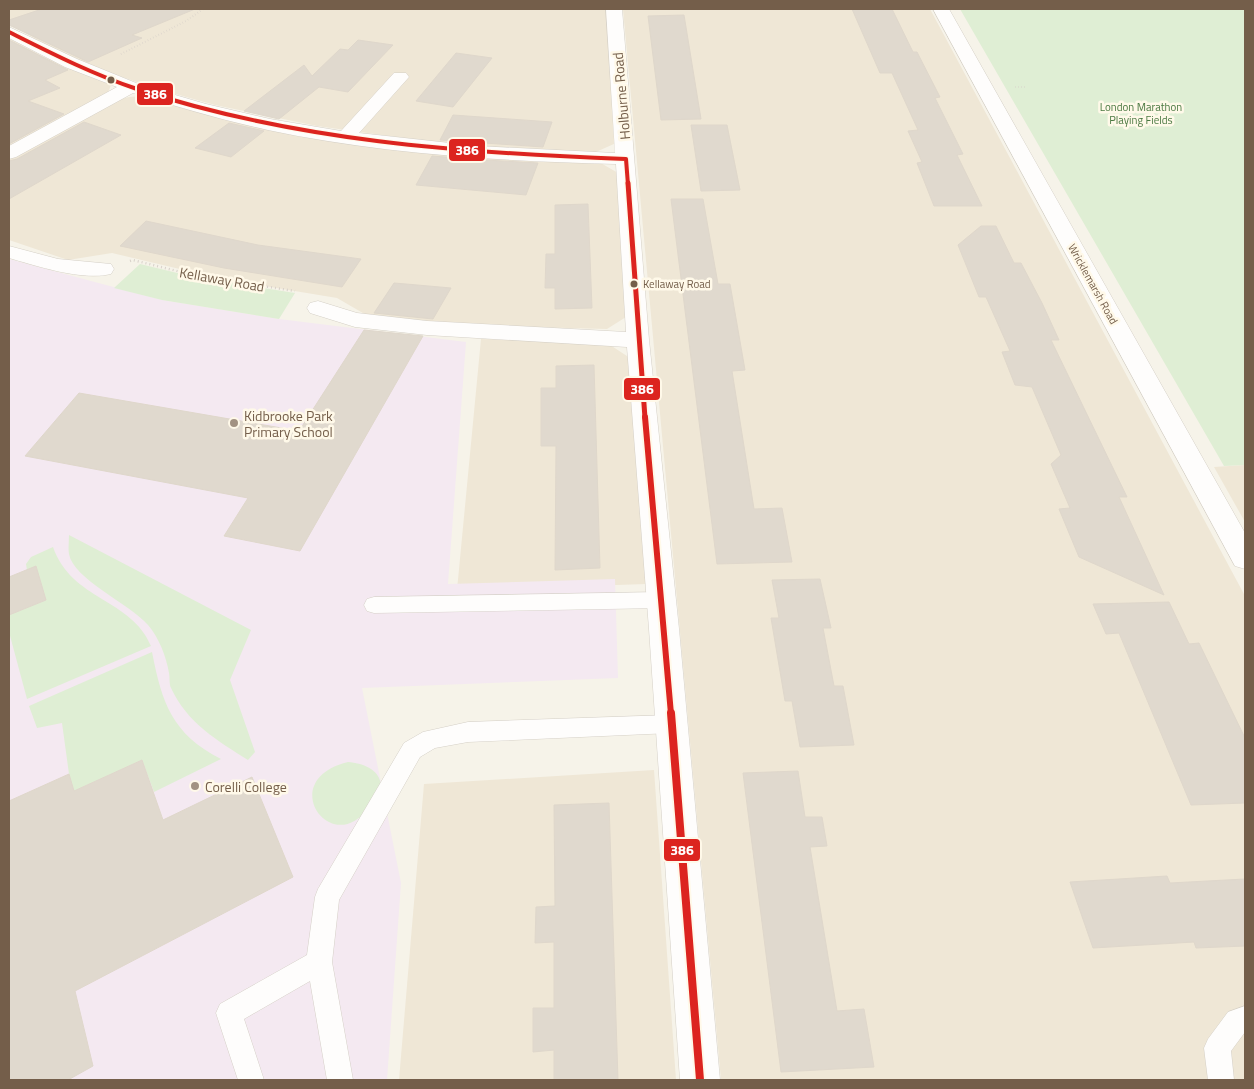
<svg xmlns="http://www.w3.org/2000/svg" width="1254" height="1089" viewBox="0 0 1254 1089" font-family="'Titillium Web',sans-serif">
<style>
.residential{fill:#efe7d6}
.education{fill:#f4e9f1}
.green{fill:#dfeed4}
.building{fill:#e0d9ce;stroke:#dfd7cb}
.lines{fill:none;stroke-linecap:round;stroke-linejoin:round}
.service-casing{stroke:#d5d0c7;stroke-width:1}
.minor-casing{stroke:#d5d0c7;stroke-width:1}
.path-far1{stroke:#d8d1ca;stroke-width:2;stroke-dasharray:0.5 2.5;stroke-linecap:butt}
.path{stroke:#d8d1ca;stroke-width:2.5;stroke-dasharray:1 3;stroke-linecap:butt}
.service{fill:#fefdfc;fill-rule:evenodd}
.minor{fill:#fefdfc;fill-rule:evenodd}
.bus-1-far3-casing{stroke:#fff9e9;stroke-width:6}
.bus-1-far2-casing{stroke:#fff9e9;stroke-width:8}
.bus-1-far1-casing{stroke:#fff9e9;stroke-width:10}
.bus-1-casing{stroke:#fff9e9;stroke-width:12}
.bus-1-far3{stroke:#dc241f;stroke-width:4}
.bus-1-far2{stroke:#dc241f;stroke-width:5}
.bus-1-far1{stroke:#dc241f;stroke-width:6}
.bus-1{stroke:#dc241f;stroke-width:8}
.bus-dot{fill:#745e4a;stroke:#fff9e9;stroke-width:2}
.poi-dot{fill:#a29282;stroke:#fff9e9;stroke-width:2}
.labels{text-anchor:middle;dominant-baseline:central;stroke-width:5;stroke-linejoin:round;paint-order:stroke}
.far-park-label{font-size:11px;fill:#4b7942;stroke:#fff9e9}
.far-bus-label{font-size:11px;fill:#745e4a;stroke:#fff9e9;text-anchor:start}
.far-street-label{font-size:11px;fill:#745e4a;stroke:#fff9e9}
.street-label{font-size:14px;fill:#745e4a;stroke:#fff9e9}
.poi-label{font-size:14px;fill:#745e4a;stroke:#fff9e9;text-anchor:start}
.line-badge{stroke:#fff9e9;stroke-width:2}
.badge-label{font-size:14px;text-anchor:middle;font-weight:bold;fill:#fff}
</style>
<rect width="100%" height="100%" fill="#f6f3e9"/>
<!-- residential -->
<path class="residential" d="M9,9H607L616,143L596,152L506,148L425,141L317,126L215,105L154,88L99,69L42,43L9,23Z
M623,9H930L1245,596V1080H721Z
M9,38L42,56L111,85L107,95L9,149Z
M143,96L267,128L599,162L618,173L626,317L607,329L486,326L368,316L337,298L222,279L112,253L68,260L9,240V158L113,101L129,97Z
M481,339L607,343L630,358L647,584L457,590Z
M1245,465V522L1214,467Z
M654,770L676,1080H399L424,784Z"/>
<!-- education -->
<path class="education" d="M9,259L162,300L279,319L466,342L448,584L615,579L618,678L362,688L401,883L387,1080H9Z"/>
<!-- green -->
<path class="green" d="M960,9H1245V465L1224,466Z
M140,264L194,277L295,293L279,319L162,300L114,288Z
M69,535L251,630L230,680L255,752L248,760C218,741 187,723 171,688C169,684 170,678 169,673C166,656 159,638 148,625C130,604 73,579 69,554C68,548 69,541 69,535Z
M53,547C72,601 131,598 151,646L27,699L9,632V615L46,600L36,566L27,570L26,564L31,557Z
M152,652C162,703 172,734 221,759L154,792L142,760L74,791L69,774L62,723L37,728L29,706Z
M348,762C363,763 385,771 380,791C378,796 372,803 369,807C332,860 274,780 348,762Z"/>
<!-- building -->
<path class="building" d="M42,9H195L132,35L142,38L88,62L9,25V20Z
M852,9H892L913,52H917L940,97L935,98L963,154L957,155L982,206H934L917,163L922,162L908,131L918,130L892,73H880Z
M684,15L701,119L661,120L648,16Z
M9,40L68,70L45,80L60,88L28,101L64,114L9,144Z
M358,40L393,45L348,92L319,87L279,119L244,111L304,65L312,76L340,49L348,50Z
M456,53L492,58L453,107L416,101Z
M453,115L552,122L543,147L440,140Z
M84,122L121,135L9,199V161L17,159Z
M229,123L264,131L231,157L195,148Z
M691,125H727L740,190L701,191Z
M432,156L485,160L538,163L526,195L416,185Z
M671,199H703L718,284H730L745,370L732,371L754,509L782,508L792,562L717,564Z
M588,204L592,308L555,309V288H545L546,254H555V205Z
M146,221L258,245L361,259L342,287L224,268L120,246Z
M981,226H996L1014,263H1021L1042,303L1059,340H1051L1127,497H1119L1164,595L1079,557L1059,509L1070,508L1051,464L1061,455L1032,387L1015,385L1002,352L1010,351L986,297H979L958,245Z
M394,283L406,284L451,288L433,319L374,313Z
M364,330L423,336L300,551L224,536L248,498L25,456L79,393L299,431Z
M594,365L600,568L555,570L556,446H541V388H556V366Z
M36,566L46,600L9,615V577Z
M820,579L831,628H823L834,686H843L854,745L800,747L792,701H785L771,618H779L772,580Z
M1169,602L1189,644L1199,643L1245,738V803L1191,805L1119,633L1106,634L1093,604Z
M142,760L163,820L252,777L293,877L75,991L93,1066L68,1080H9V801L69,774L74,791Z
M798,771L805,817H822L827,846L810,847L837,1011L864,1009L874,1067L781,1072L743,773Z
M609,803L618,1080H554V1050L533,1052V1008H554V942L535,943L536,907L555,906L554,805Z
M1167,876L1170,883L1245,879V946L1196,948L1194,942L1093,948L1070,882Z"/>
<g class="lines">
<defs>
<path id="service" d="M662,592L669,594L672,600L669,606L662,608L374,613L367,611L364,605L367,599L374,597Z
M671,715L679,717L682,724L679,731L671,733L468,742L435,748L420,757L339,900L332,962L353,1080H327L310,981L244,1019L264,1080H238L216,1013L220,1004L307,955L315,897L318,889L404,743L423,732L468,722Z
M1245,1006V1032L1231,1051L1234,1080H1208L1204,1048L1208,1039L1228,1012Z"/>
<path id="minor" d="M606,9H622L649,340L679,629L720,1080H680L649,629L627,347L427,335L355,327L310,313L307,308L310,303L318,301L357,313L427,321L626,332L616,164C500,161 382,154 268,130C222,120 178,107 133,93L16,157L9,159V146L117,87L65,67L9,38V27L77,59L141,85L206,104L270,119L341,131L394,73H406L409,77L359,133L477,146L615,153Z
M933,9H949L1245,533V569L1235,566Z
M9,246L58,259L111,264L114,269L111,274C82,281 37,266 9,258Z"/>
</defs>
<!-- service casing -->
<use href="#service" class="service-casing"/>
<!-- minor casing -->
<use href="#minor" class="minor-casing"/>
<!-- path-far1 -->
<path class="path-far1" d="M121,54L186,21L203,9
M1015,87H1027"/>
<!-- path -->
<path class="path" d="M130,261L133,260L197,276L295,291"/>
<!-- service -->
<use href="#service" class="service"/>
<!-- minor -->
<use href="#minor" class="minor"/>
<defs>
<path id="bus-1-far3" d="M9,32C51,53 92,74 137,89C295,141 461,153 626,159
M626,159L628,185"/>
<path id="bus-1-far2" d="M628,183L645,418"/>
<path id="bus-1-far1" d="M645,417L671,714"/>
<path id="bus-1" d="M671,713L700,1080"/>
</defs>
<!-- bus-1-far3 casing -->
<use href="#bus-1-far3" class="bus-1-far3-casing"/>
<!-- bus-1-far2 casing -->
<use href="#bus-1-far2" class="bus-1-far2-casing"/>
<!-- bus-1-far1 casing -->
<use href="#bus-1-far1" class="bus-1-far1-casing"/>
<!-- bus-1 casing -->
<use href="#bus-1" class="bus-1-casing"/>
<!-- bus-1-far3 -->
<use href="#bus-1-far3" class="bus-1-far3"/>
<!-- bus-1-far2 -->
<use href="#bus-1-far2" class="bus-1-far2"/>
<!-- bus-1-far1 -->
<use href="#bus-1-far1" class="bus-1-far1"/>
<!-- bus-1 -->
<use href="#bus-1" class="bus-1"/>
</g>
<!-- markers -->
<g class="bus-dot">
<circle cx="111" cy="80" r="4.5"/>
<circle cx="634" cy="284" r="4.5"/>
</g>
<g class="poi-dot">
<circle cx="234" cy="423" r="5"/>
<circle cx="195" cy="786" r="5"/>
</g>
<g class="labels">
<!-- far-park labels -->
<g class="far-park-label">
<text x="1141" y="107">London Marathon<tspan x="1141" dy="13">Playing Fields</tspan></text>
</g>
<!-- far-bus labels -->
<g class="far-bus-label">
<text x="643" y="284">Kellaway Road</text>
</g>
<!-- far-street labels -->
<g class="far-street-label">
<text transform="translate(1093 284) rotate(61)">Wricklemarsh Road</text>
</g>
<!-- street labels -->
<g class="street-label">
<text transform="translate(621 96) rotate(-95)">Holburne Road</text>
<text transform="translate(222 279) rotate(10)">Kellaway Road</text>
</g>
<!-- poi labels -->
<g class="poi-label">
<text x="244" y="415">Kidbrooke Park<tspan x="244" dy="16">Primary School</tspan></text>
<text x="205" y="786">Corelli College</text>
</g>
</g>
<g class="line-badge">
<rect x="136" y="82" width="38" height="24" rx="5" fill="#dc241f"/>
<rect x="448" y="138" width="38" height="24" rx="5" fill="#dc241f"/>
<rect x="623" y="377" width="38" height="24" rx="5" fill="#dc241f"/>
<rect x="663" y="838" width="38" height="24" rx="5" fill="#dc241f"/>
</g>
<g class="badge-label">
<text x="155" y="99">386</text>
<text x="467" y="155">386</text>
<text x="642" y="394">386</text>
<text x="682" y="855">386</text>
</g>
<!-- border -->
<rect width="1254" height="1089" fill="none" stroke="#745e4a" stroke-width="20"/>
</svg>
